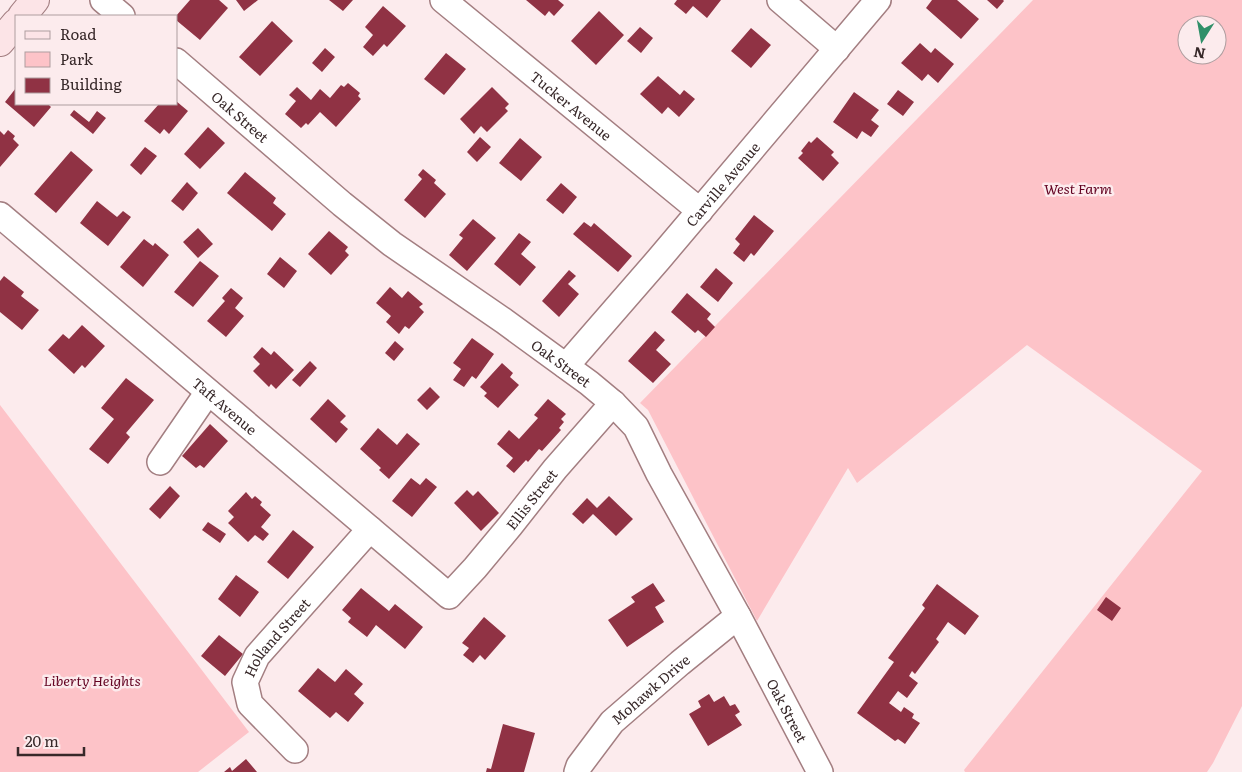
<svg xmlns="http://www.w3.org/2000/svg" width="1242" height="772" viewBox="0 0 1242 772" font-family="Literata,serif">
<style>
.green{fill:#fdc3c8;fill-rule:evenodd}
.building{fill:#903244}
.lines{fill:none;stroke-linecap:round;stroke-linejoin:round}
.street-casing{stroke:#a37e81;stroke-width:28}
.secondary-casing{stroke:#a37e81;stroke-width:30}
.street{stroke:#fff;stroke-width:25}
.secondary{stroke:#fce4e7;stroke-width:28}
.labels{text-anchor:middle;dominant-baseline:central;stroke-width:5;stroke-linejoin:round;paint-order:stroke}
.street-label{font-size:14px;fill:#372829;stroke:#fcebed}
.park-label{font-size:14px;font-style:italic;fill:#620120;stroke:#fcebed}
</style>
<rect width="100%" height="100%" fill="#fcebed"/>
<!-- green -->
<path class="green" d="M1033,0H1242V706L1213,763L1207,772H965L964,770L1202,471L1027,345L857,483L848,468L757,621L648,410L640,403ZM1187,25H1217V55H1187Z
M0,405L249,732L198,772H0Z"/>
<!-- building -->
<path class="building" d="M190,0H219L228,8L200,40L176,20V16Z
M236,0H258L244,11Z
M329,0H353L343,11Z
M526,0H558L564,5L554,16L549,11L545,16Z
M677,0H721L707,18L693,6L686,14L674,4Z
M932,0H957L979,19L961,39L926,8Z
M987,0H1003L1004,1L997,9Z
M383,6L406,26L387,47L384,44L373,56L363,47L373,35L365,27Z
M599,11L624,35L596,65L571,41Z
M272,21L293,41L260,76L239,57Z
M640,27L653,38L641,53L627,41Z
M751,28L771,45L751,68L731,51Z
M920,43L931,53L935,48L954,64L938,83L928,74L922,81L901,63Z
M325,48L335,57L322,72L312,63Z
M446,53L466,69L444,95L424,79Z
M658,76L680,95L684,90L695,99L679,117L668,107L662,114L640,94Z
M348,83L360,93L358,96L361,99L336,127L320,112L308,125L306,123L301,128L285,114L296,101L289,95L297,87L311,100L320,89L330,98L341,85L344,87Z
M492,87L509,104L505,108L508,111L487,132L481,126L474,134L460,119Z
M16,88V104H48L51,107L34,127L5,102Z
M898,90L914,102L903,116L887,104Z
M854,92L879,110L871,120L879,126L871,137L862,131L857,139L833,122Z
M176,101L188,111L169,134L164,129L160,134L144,121L159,104H176Z
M74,110L89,122L97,111L106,118L93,134L70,115Z
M208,127L225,143L200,169L184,154Z
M8,130L15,136L13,139L19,145L0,167V131L4,135Z
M480,137L491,147L477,162L467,152Z
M817,137L834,152L831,155L839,163L823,181L798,158L803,153L801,151L809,141L811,143Z
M520,138L542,157L521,181L499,163Z
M145,147L157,156L141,175L130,165Z
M71,151L93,170L56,213L34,194Z
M423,169L436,180L434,183L446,194L425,218L404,200L422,179L418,175Z
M245,172L276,198L273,203L286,214L272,231L227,193Z
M187,182L198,193L183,211L171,201Z
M561,183L577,197L563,214L546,200Z
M97,201L117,217L123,211L131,217L108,246L80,223Z
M754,215L774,231L754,256L751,253L744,262L733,253L740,244L735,239Z
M473,219L496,238L467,271L449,255L463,238L459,235Z
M584,222L591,227L594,223L632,256L618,272L573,234Z
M198,228L213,244L198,258L183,242Z
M329,231L348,247L345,251L349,255L331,275L308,254Z
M519,233L531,242L521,254L536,267L520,286L494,264Z
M144,239L153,246L155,243L169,255L143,287L120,267Z
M280,257L297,271L284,288L267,274Z
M200,261L219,276L193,307L174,292Z
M716,268L733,283L718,302L700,287Z
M569,270L576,276L568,284L579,294L559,317L542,301Z
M4,276L24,292L21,296L39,310L22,330L0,312V281Z
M390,287L402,298L408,291L423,304L419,307L424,312L409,329L405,326L399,334L386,322L391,316L376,303Z
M231,288L243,298L235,308L244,316L226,337L207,321L225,301L222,298Z
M687,293L711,314L707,319L715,327L706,337L698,330L695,333L671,312Z
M82,325L105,346L85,368L82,365L74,374L48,350L63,334L69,339Z
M655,331L665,340L656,350L671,364L653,383L628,361Z
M472,338L494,354L476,379L472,376L464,387L453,380L461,369L453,363Z
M395,341L404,349L394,361L385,353Z
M262,347L271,355L274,351L294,370L276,389L271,384L269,387L253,371L260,364L253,357Z
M310,361L317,368L300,387L292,380Z
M502,363L513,373L510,377L519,385L498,408L484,396L487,393L480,387Z
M126,378L154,400L126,433L130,437L108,464L89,449L114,419L101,408Z
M430,387L440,397L427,410L417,400Z
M328,399L346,416L340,422L348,429L336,443L310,419Z
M548,399L566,414L561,419L564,422L559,428L561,430L542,451L539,449L528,462L526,460L514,473L506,466L513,458L497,444L509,430L519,439L538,418L534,415Z
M210,424L228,441L204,468L200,465L196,468L182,456Z
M378,428L397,445L407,433L420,444L389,479L379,470L381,468L360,449Z
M411,478L420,485L426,478L437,487L412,517L392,501Z
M170,486L180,496L160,519L149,509Z
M467,490L473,496L478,491L499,513L481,531L454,503Z
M246,492L252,499L255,496L262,502L260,505L271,515L261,527L269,534L263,541L255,535L248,542L228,523L234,517L228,511Z
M609,496L633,519L616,536L593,514L583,524L572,514L587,498L597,508Z
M208,522L226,534L220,543L202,530Z
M293,530L314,547L288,579L267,562Z
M236,575L259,592L240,617L218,599Z
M653,583L665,601L655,607L664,622L627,647L608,620L635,602L631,597Z
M937,584L979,616L965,635L948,622L936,639L939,642L915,674L912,671L909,676L918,683L907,698L898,691L889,703L901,712L904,707L914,714L912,718L920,723L905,744L898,739L895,741L857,713L894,662L888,658L925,608L922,605Z
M361,588L389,611L395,604L423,627L405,649L376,625L367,637L348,622L351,618L342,610Z
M1106,597L1121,608L1112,621L1097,610Z
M484,617L506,636L485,660L480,655L473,663L463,655L469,648L462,643Z
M219,635L243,654L225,676L201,656Z
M318,668L335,682L346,669L363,684L354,694L364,703L348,722L336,712L330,718L298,691Z
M709,694L714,702L724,696L730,706L735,704L740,712L735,715L742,725L708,746L689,714L701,707L698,701Z
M503,724L535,733L524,772H486L487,768L491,769Z
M246,759L257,772H224L230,767L232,771Z"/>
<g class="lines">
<defs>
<g id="street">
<path d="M103,0L122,16"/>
<path id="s1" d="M443,0L700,211"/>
<path d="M780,0L837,49"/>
<path id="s2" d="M176,61L342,204L392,244L504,321L589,383L613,403L636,427L659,474L738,616L820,772"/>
<path id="s3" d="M0,215L449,596L475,568L510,526L555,469L613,403"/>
<path id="s4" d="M566,366L659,259L878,0"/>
<path d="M160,462L208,392"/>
<path id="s5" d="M295,750L250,704L245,682L257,656L370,529"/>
<path id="s6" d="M577,772L579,766L612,722L680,663L738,616"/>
</g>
<path id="secondary" d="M22,16L35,0
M0,42L16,23"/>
</defs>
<!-- street casing -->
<use href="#street" class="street-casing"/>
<!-- secondary casing -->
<use href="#secondary" class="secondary-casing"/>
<!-- street -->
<use href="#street" class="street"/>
<!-- secondary -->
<use href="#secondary" class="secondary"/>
</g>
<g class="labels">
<!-- street labels -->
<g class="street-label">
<text stroke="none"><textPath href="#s1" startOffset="166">Tucker Avenue</textPath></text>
<text stroke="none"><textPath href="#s2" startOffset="85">Oak Street</textPath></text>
<text stroke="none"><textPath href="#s4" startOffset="240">Carville Avenue</textPath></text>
<text stroke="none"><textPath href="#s2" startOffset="490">Oak Street</textPath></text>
<text stroke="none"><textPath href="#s3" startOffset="295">Taft Avenue</textPath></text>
<text stroke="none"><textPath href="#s3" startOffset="716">Ellis Street</textPath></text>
<text stroke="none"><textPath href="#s5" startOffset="142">Holland Street</textPath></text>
<text stroke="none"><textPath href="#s6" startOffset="112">Mohawk Drive</textPath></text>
<text stroke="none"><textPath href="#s2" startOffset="910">Oak Street</textPath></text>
</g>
<!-- park labels -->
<g class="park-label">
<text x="1078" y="188">West Farm</text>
<text x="92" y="680">Liberty Heights</text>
</g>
</g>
<!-- legend -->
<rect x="15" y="15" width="162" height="90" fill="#fcebed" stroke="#ad9d9f"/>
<rect x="25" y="31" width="25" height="8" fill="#fce4e7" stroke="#ad9d9f"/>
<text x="60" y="40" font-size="15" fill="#372829">Road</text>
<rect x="25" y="52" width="25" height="15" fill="#fdc3c8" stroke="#ad9d9f"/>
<text x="60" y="65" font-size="15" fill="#372829">Park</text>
<rect x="25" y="78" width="25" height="15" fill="#903244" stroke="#ad9d9f"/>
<text x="60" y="90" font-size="15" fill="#372829">Building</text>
<!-- north arrow -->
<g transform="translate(1202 40) rotate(191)"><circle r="24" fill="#fcebed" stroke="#ad9d9f"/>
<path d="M0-4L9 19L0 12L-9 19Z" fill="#309069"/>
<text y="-8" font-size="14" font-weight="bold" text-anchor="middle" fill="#372829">N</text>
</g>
<!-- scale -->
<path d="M18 747v8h66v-8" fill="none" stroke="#372829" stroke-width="2.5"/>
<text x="25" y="747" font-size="15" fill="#372829" stroke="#fcebed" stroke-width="4" paint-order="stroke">20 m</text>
</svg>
